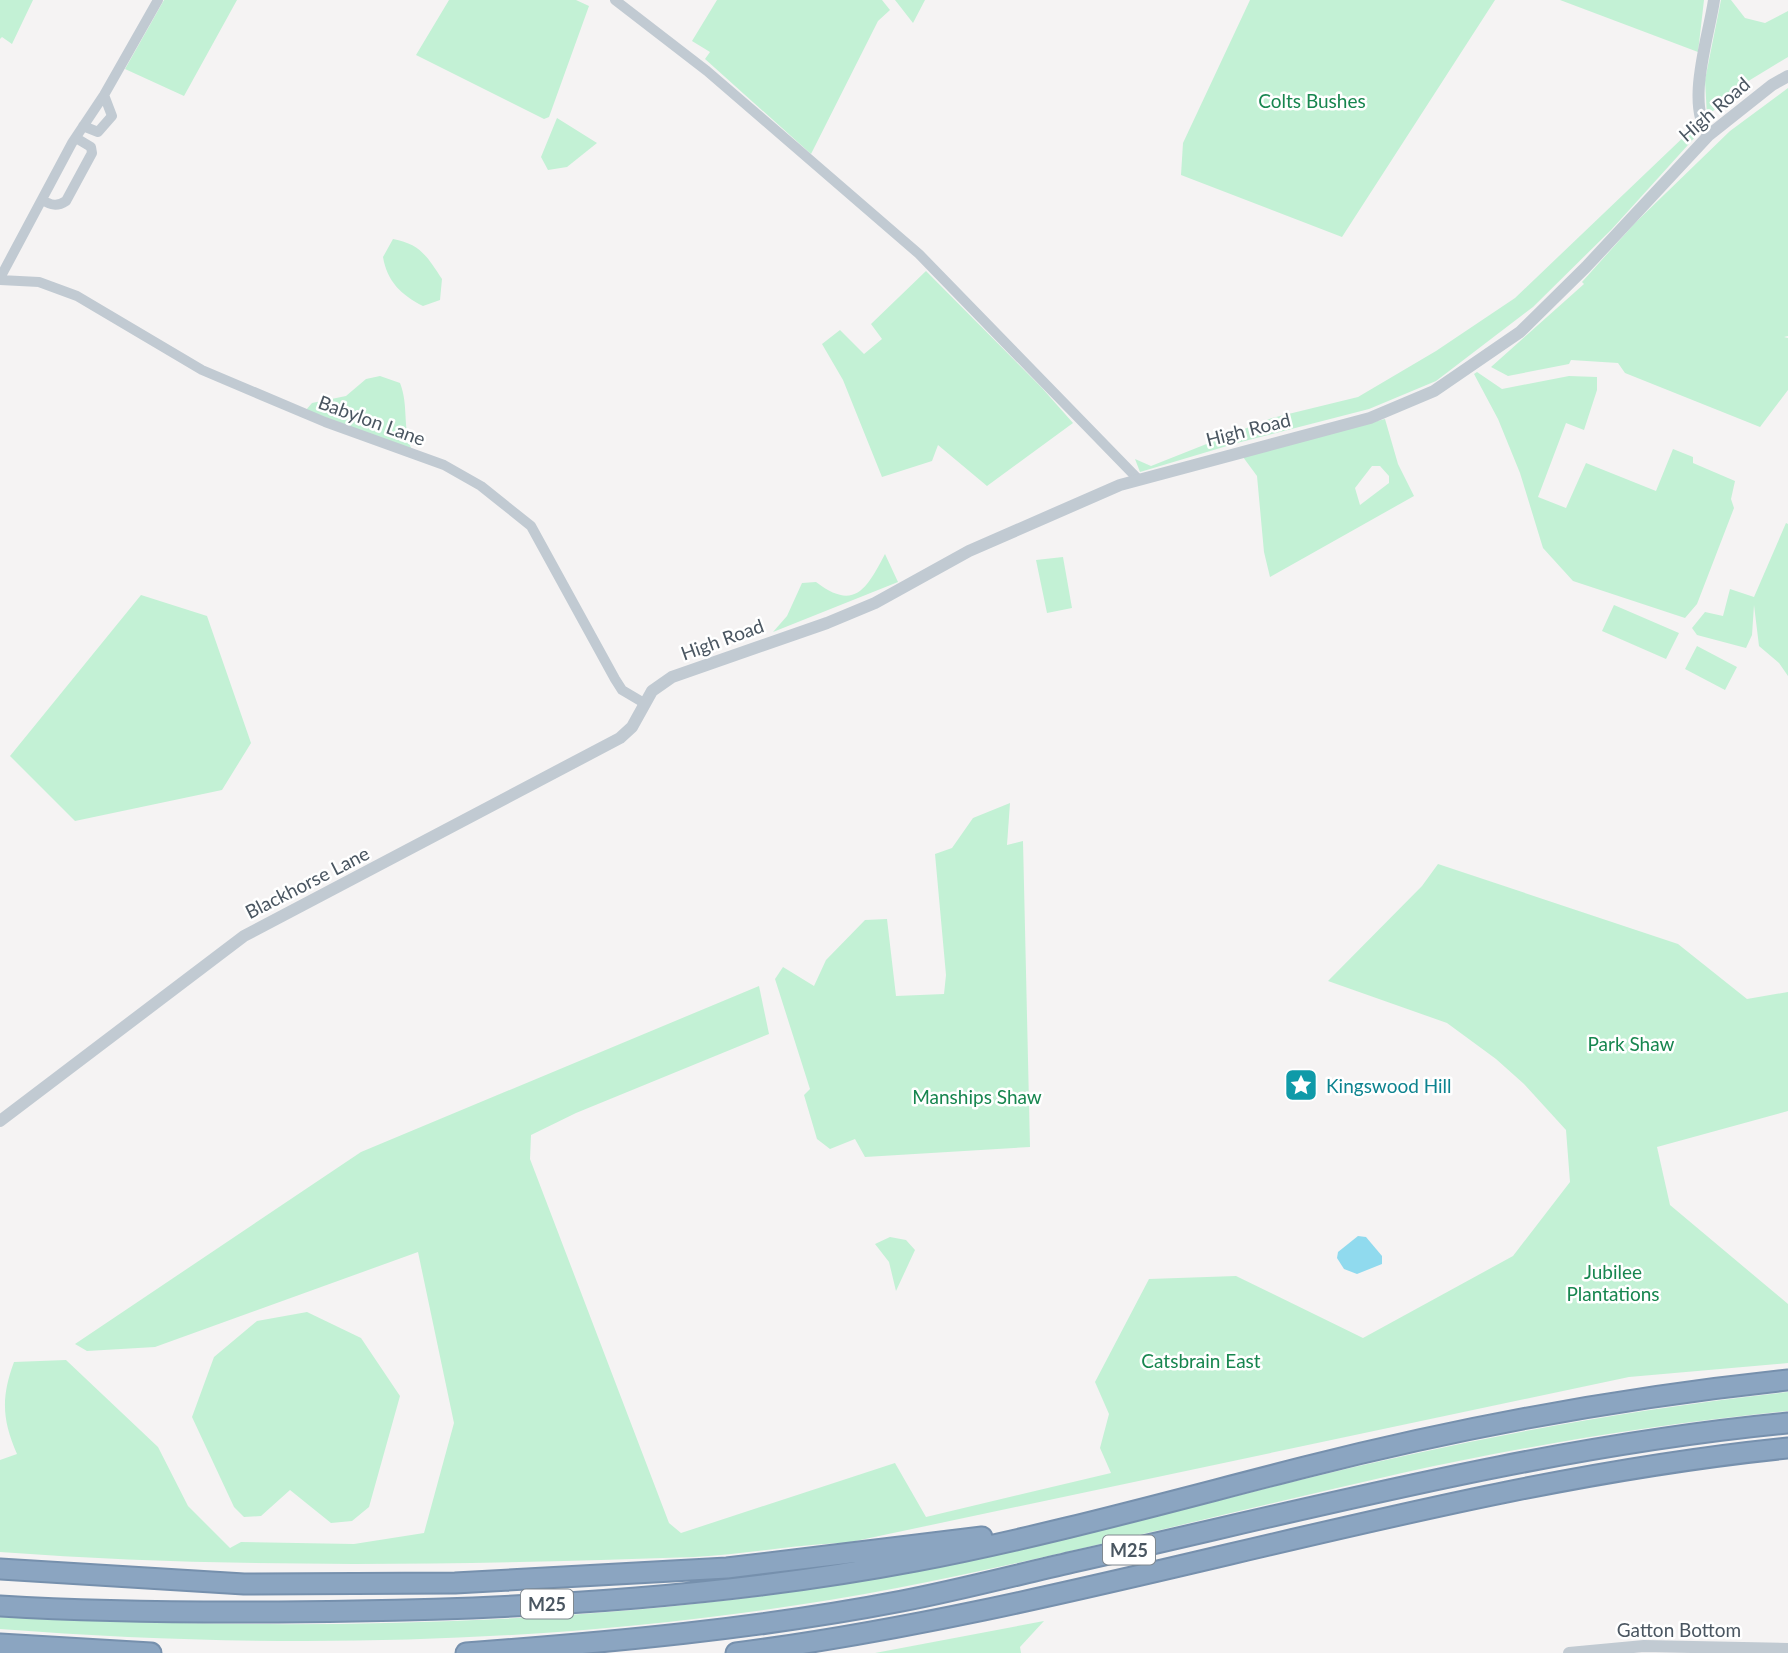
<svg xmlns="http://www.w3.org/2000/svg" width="1788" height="1653" viewBox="0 0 1788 1653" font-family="Lato,sans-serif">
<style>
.green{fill:#c3f1d5;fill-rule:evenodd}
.water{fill:#90daee}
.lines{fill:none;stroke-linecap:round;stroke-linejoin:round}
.motorway-casing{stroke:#7690ad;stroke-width:23}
.minor{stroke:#c1cad2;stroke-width:10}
.tertiary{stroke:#c1cad2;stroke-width:12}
.motorway{stroke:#8ba5c1;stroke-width:19}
.labels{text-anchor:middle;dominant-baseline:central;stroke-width:5;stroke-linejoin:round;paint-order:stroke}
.shield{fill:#fff;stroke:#808990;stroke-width:2}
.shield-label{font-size:18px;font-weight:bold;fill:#4a5661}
.park-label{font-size:19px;fill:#17864f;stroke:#fff}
.street-label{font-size:19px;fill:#4a5661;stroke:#fff}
.culture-label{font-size:19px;fill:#0d838f;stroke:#fff;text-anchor:start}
</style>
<rect width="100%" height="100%" fill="#f5f3f3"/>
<!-- green -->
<path class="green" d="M0,0H33L12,44L2,37L0,39Z
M164,0H237L184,96L125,69Z
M449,0H576L589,6L549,117L544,119L416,55Z
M717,0H882L890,10L878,21L811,154L705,59L710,52L692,41Z
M895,0H925L913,23Z
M1250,0H1495L1342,237L1181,175L1183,143Z
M1560,0H1704L1698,52Z
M1721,0H1731L1745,18L1765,23L1788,11V57L1750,80L1707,116L1705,80Z
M1788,88V336L1784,337L1788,338V390L1760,427L1625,373L1618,363L1571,360L1569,364L1508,376L1491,367L1584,284L1582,282L1635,223L1730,131Z
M557,118L597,143L567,167L548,170L541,157Z
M1692,129L1697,135L1611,230L1533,307L1436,381L1369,409L1237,443L1140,472L1135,459L1151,466L1272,418L1358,397L1436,351L1515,298Z
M393,239C420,244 427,256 442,279L440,300L423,306C401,295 387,281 383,257Z
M926,271L1042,388L1073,423L987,486L938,445L932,461L882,477L843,380L822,344L840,330L864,354L882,339L871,324Z
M1477,372L1502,389L1569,376L1597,377V390L1584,430L1566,423L1538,497L1566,508L1586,463L1656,491L1673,449L1693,457V463L1735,481L1731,499L1734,508L1697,604L1685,618L1573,581L1543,548L1520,473L1498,419L1474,374Z
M380,376L400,383C409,406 402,428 412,450L306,410L312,403L346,396L366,379Z
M1385,419L1398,464L1414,496L1270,577L1264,552L1257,476L1243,457ZM1372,466H1380L1389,476V483L1360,505L1355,488Z
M1786,523L1788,524V676L1779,663L1759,646L1754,605L1752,635L1746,648L1697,635L1692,628L1705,612L1723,616L1730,589L1754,597Z
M885,554L898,582L773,632L787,616L802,583L816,582C855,612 867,588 885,554Z
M1063,557L1072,608L1047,613L1036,560Z
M141,595L207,616L251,743L222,790L75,821L10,756Z
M1614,605L1679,633L1666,659L1602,631Z
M1697,646L1737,667L1725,690L1685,669Z
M1010,803L1007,845L1023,841L1030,1147L865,1157L855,1139L830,1149L817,1139L804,1095L810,1089L775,979L783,967L814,986L826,960L865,920L887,919L896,996L944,994L946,975L935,854L952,848L973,818Z
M1438,864L1678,944L1747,999L1788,992V1111L1657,1147L1670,1205L1788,1304V1363L1629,1377L846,1543C795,1544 745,1555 694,1557C462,1565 231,1569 0,1552V1460L17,1454C2,1420 1,1397 14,1362L66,1360L158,1447L188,1506L230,1548L241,1542L354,1544L424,1533L454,1423L418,1252L155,1347L87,1351L75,1344L361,1152L759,986L769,1034L576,1113L531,1135L530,1159L669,1523L681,1533L895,1463L926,1517L1111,1473L1100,1448L1109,1414L1095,1382L1149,1279L1236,1276L1363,1338L1513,1256L1570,1182L1566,1130L1524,1084L1496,1059L1447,1023L1328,981L1422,886Z
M890,1237L906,1240L915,1250L896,1291L889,1262L875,1244Z
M307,1312L361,1338L400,1396L369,1507L352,1521L331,1523L290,1490L261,1516L244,1517L234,1507L192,1417L214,1357L257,1321Z
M1788,1392V1411C1659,1424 1529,1445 1402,1473C1234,1511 1066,1555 897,1588C600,1644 300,1652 0,1629V1617C299,1631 602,1628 898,1575C1033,1551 1163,1514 1296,1481C1458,1441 1622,1410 1788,1392Z
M1044,1621L1020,1647L1021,1653H875Z"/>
<!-- water -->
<path class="water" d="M1358,1236L1366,1237L1382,1256V1264L1357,1274L1344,1269L1337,1258L1338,1252Z"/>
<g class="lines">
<defs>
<path id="motorway" d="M0,1569L244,1584L455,1583L727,1568L982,1537
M0,1606C118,1613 236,1613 355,1611C542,1608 731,1596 916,1561C1047,1536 1175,1500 1305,1467C1463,1427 1625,1397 1788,1380
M0,1644L151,1653
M466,1653C612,1642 757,1629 902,1601C959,1590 1016,1575 1073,1562C1310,1509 1546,1446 1788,1423
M736,1653C1091,1607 1431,1484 1788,1448"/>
</defs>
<!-- motorway casing -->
<use href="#motorway" class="motorway-casing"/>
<!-- minor -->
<path class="minor" d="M615,0L707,71L919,254L1138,479
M83,126L98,132L112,116L104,95
M42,200C51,205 57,207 66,201L92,153L91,147L76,138
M0,278L72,143L104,95L158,0
M0,280L39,282L77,296L202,370L325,422L444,465L481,486L531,526L615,679L622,690L644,703"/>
<!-- tertiary -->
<path class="tertiary" d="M1709,135C1685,105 1709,36 1714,0
M0,1121L244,936L620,738L632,727L652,691L672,677L827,623L875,603L969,551L1120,485L1370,418L1434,391L1520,332L1586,267L1709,135L1772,85L1788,76
M1569,1653L1644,1646L1788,1649"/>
<!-- motorway -->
<use href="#motorway" class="motorway"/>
</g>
<!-- icons -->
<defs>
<symbol id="sight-square" viewBox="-11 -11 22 22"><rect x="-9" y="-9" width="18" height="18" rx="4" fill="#0f9aa8" stroke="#fff"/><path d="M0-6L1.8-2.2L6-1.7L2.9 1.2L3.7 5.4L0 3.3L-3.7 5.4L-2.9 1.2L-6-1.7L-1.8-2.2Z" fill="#fff"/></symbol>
</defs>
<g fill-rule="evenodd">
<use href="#sight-square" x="1282" y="1066" width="38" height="38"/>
</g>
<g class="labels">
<!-- shield labels -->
<g class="shield">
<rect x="1103" y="1535.5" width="52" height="29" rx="5"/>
<rect x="521" y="1589.5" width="52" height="29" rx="5"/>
</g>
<g class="shield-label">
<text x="1129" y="1550">M25</text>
<text x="547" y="1604">M25</text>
</g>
<!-- park labels -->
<g class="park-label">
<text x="1312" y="100">Colts Bushes</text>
<text x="1631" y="1043">Park Shaw</text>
<text x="977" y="1096">Manships Shaw</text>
<text x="1613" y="1271">Jubilee<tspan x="1613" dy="22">Plantations</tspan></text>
<text x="1201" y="1360">Catsbrain East</text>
</g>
<!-- street labels -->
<g class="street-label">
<text transform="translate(1714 109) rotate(-41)">High Road</text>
<text transform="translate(372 420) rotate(20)">Babylon Lane</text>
<text transform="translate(1248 429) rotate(-14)">High Road</text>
<text transform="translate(722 639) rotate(-20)">High Road</text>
<text transform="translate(307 882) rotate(-27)">Blackhorse Lane</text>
<text x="1679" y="1629">Gatton Bottom</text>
</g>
<!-- culture labels -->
<g class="culture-label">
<text x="1326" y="1085">Kingswood Hill</text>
</g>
</g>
</svg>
